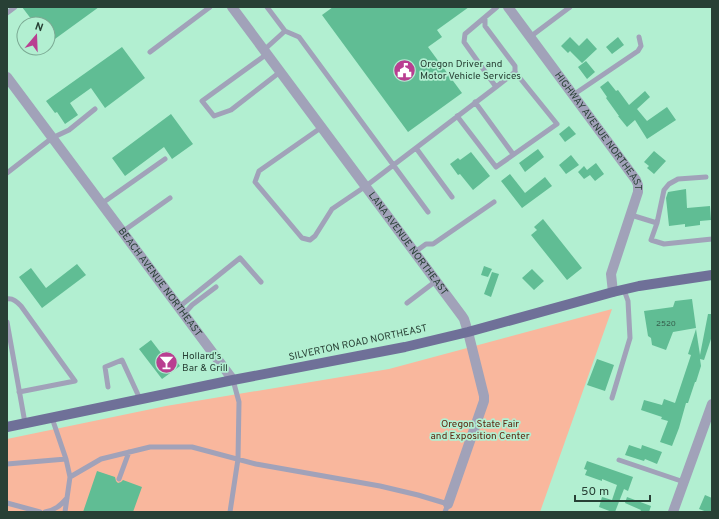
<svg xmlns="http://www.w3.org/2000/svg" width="719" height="519" viewBox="0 0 719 519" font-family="Overpass,sans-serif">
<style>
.green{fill:#f9b79d}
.building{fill:#60bd94}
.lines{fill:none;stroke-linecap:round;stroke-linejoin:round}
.service{stroke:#a1a2b9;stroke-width:5}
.minor{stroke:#a1a2b9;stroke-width:10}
.tertiary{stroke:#a1a2b9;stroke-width:10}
.primary{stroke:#6f7098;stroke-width:10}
.labels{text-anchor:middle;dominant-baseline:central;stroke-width:3.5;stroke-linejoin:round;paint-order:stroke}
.number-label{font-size:8px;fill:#365f4d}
.poi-label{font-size:10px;fill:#284035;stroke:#b2efd1;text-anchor:start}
.street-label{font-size:10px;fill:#284035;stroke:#b2efd1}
.park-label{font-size:10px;fill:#5e2a13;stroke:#b2efd1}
</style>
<rect width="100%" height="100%" fill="#b2efd1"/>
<!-- green -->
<path class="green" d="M612,309L540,512H7V439L166,406L389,369Z"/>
<!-- building -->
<path class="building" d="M22,7H99L48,44V24H35Z
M333,7H469L437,30L442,37L428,47L462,93L408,132L322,15Z
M570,37L579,46L587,38L597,49L582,63L570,51L568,53L561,46Z
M618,37L624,45L612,54L606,47Z
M122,47L145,78L105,108L91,88L70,103L78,115L65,124L57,112L55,113L46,101Z
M586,61L595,72L587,79L578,67Z
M608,81L616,91L618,90L629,105L645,91L650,97L637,109L647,121L667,107L676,120L647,139L635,120L627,127L618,116H619L606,98L607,97L600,87Z
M171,114L193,144L172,159L164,147L125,176L112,158Z
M569,126L576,134L565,142L559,134Z
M538,149L544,157L525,172L519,163Z
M654,151L666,161L654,174L647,168L649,166L644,162Z
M471,152L490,176L473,190L460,174L458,175L450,164L458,158L460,160Z
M571,155L579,165L566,174L559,165Z
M596,163L604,174L595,181L590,175L584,179L578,172L584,166L587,170Z
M510,174L525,193L545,177L552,186L522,208L501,181Z
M686,189L687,208L710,206L711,220L700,221V225L685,227V224L669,226L666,198L668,192Z
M543,219L582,268L567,280L531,235L537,230L534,227Z
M77,264L86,275L42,308L19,277L31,268L46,288Z
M484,266L492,269L488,277L481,275Z
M532,269L544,281L534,290L522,278Z
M492,272L499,274L491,297L484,294Z
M692,299L696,328L673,332L666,350L652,345L651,338L648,336L644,311L673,307L675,301Z
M708,314H712V336L704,360L700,359L701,366L696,382H695L688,403H686L679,428L672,446L660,442L668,421L661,419L662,417L641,410L644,400L662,405L664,399L675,403L691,355L688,354L696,329L700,355Z
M151,340L161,353L163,351L165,354L169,351L180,366L162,379L139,349Z
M597,359L614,365L605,391L587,385Z
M629,445L641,449L642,445L662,452L657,464L645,459L644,461L625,455Z
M587,461L633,477L628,491L624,489L615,512H612L599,507L602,497L612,500L617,485L602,479V481L585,475L587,470L584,469Z
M97,471L115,477L116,481L118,483L121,482L123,480L142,487L133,512H83Z
M705,495L712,498V512H707L699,509Z
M627,497L651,506L649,512H640L641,510L625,503Z"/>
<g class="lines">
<!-- service -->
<path class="service" d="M7,13L15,7
M285,31L299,37L428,212
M530,37L570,7
M264,50L285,31L267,7
M150,52L210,7
M267,54L202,101L214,116L231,110L280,72
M496,87L464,42L465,34L497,7
M573,95L638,51L641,46L639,37
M475,102L513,154
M457,116L496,167L557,124L515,72V66L485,26V19
M322,127L259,171L255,182L302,238L310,240L315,236L332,209L366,186L496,87L515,72
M416,148L452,197
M7,173L52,138L69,130L95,109
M101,204L165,159
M631,215L657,223L651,240L664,244L712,239
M657,223L664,190L669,184L678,179L706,177
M122,232L170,198
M415,252L426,244H433L494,202
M7,299C13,298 17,302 21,306L75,381L19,392
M407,303L436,281
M179,307L240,258L261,282
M184,314L192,305L216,287
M7,322L25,423
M108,387L105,367L122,360L140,399
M612,398L630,338L628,301L624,290
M52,418L66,459L70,477L65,512
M619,460L684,482
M7,464L66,459
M70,477L101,459L150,447H192L256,464L380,486L418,495L448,504L445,512
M119,479L129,452
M7,503L40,512
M45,512C55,510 60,506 67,498
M230,512L238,459L239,402L233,380"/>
<!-- minor -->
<g class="minor">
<path id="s1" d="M508,7L636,180L638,185V192L611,274L613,292"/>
<path id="s2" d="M7,77L233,380"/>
<path d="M448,504L484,401V396L468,332"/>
<path d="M673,512L712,404"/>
</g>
<!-- tertiary -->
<path class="tertiary" id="s3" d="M232,7L462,316L464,319L468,332"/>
<!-- primary -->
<path class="primary" d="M7,427L233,380L405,347L468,332L613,292L639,286L712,275"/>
</g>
<!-- icons -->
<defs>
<symbol id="civic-disc" viewBox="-11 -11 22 22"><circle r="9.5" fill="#b93f91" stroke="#b2efd1"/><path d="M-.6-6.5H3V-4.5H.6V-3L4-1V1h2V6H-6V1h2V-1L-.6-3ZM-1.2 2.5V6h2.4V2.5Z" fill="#fff"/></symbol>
<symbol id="bar-disc" viewBox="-11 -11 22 22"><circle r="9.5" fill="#b93f91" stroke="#b2efd1"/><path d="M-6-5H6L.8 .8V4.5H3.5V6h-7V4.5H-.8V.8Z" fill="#fff"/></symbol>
</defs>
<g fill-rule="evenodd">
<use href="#civic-disc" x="392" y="58" width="25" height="25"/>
<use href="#bar-disc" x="154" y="350" width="25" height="25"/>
</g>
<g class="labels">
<!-- number labels -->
<g class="number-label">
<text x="666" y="324">2520</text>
</g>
<!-- poi labels -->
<g class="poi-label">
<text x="420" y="64">Oregon Driver and<tspan x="420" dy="12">Motor Vehicle Services</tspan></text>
<text x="182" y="356">Hollard's<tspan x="182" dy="12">Bar &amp; Grill</tspan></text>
</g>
<!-- street labels -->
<g class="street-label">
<text stroke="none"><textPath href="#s1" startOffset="154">HIGHWAY AVENUE NORTHEAST</textPath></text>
<text stroke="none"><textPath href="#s3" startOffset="295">LANA AVENUE NORTHEAST</textPath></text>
<text stroke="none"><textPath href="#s2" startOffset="256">BEACH AVENUE NORTHEAST</textPath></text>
<text transform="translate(358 343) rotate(-12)">SILVERTON ROAD NORTHEAST</text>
</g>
<!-- park labels -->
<g class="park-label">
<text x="480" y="424">Oregon State Fair<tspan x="480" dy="12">and Exposition Center</tspan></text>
</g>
</g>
<!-- border -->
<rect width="719" height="519" fill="none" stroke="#284035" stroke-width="16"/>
<!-- north arrow -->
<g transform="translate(36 36) rotate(19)"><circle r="19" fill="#b2efd1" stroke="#7ba993"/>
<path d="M0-3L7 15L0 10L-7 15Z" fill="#b93f91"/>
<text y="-6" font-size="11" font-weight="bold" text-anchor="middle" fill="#284035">N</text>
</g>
<!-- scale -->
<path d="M575 495v6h75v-6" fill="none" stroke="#284035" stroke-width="2"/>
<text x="581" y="495" font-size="12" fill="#284035" stroke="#b2efd1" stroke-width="3" paint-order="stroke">50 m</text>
</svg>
